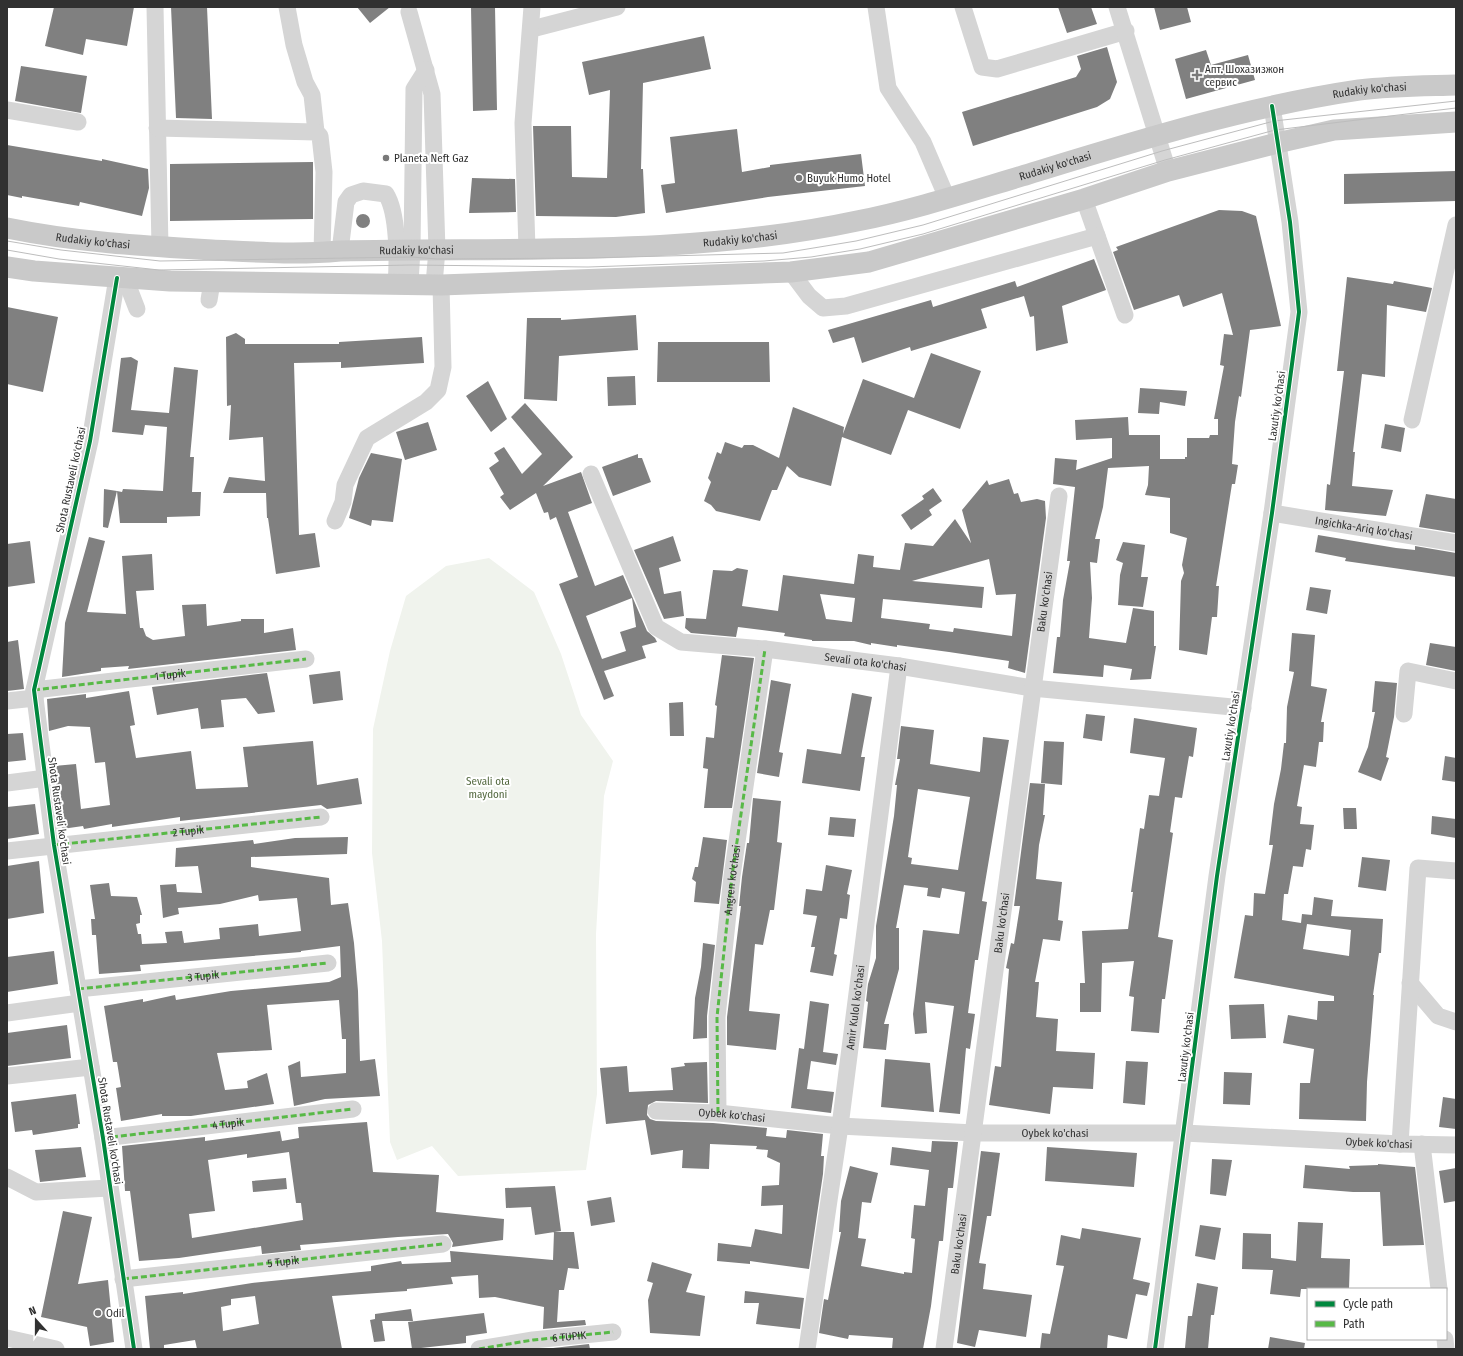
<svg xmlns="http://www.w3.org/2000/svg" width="1463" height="1356" viewBox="0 0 1463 1356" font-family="'Fira Sans Condensed',sans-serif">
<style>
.green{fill:#f0f3ed}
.building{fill:#808080;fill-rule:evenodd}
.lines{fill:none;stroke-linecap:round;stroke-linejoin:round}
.minor{stroke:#d5d5d5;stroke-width:17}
.major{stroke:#c9c9c9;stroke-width:21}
.tram{stroke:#bdbdbd;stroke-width:1}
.quiet{stroke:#58b947;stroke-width:3;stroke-dasharray:6 3;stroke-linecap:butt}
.cycleway-casing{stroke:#fff;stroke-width:6}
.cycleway{stroke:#00873e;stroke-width:4}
.poi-dot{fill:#797979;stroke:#fff;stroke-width:1.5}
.labels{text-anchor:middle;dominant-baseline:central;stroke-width:4;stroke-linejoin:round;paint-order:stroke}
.poi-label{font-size:11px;fill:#313131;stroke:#fff;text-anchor:start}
.street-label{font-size:11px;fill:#313131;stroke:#fff}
.park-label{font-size:11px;fill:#556a41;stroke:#fff}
</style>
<rect width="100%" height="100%" fill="#fff"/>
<!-- green -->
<path class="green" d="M489,558L534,592L561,654L581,715L613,761L604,796L596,934L597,1094L586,1170L458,1176L432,1146L397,1160L390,1142L382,941L372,853L373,729L390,651L406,596L446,566Z"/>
<!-- building -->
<path class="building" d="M54,7H134L127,46L86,39L83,55L45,46Z
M171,7H207L212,119L176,118Z
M357,7H390L370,23Z
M471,7H495L497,110L473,111Z
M1058,7H1091L1097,24L1067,33Z
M1154,7H1187L1191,22L1160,30Z
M704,36L711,69L643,83L641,169H643L645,213L616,217L536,216L533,126H571L572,177L607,178L610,90L589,95L582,62Z
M1107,47L1117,82L1110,99L1097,107L973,146L962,112L1076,77L1081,69L1077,56Z
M1206,50L1211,65L1248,55L1255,80L1186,99L1175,59Z
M21,66L87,76L81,113L15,101Z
M737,129L742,172L770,167V165L861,154L865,186L768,197L666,213L661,185L675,183L670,137Z
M7,145L102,161V159L148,169L149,188L142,216L80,202L79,206L22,196V198L7,195Z
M313,162V219L170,221V164Z
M1456,171V201L1344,204V174Z
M472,178L515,179L516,212L469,213Z
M1219,210L1242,211L1256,216L1281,326L1250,330L1241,397L1239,396L1235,422L1232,464L1238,465L1235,484H1232L1216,586H1219L1217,617H1212L1207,655L1179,650L1181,581L1184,573L1182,565L1187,538L1170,533V498L1145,495L1148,485L1149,466L1108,468L1103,507L1095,539H1100L1097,563L1090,562L1092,598L1089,638L1126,643L1133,608L1154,611V646H1156L1151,679L1130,680L1132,669L1104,665L1103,677L1053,673L1057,637H1060L1063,600L1070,561H1067L1075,487L1053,484L1055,458L1077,460L1076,470L1112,458V438L1076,440L1075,420L1128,417L1129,435H1160V459H1185V457H1187V438H1209L1210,435H1218V419H1214L1224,366L1220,365L1224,334L1233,335L1222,293L1183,307L1179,295L1134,310L1113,252L1118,250L1116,247Z
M356 221a7 7 0 1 1 14 0a7 7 0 1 1-14 0Z
M1094,259L1106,290L1062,306L1068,343L1036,351L1034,316L1030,317L1024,296L981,309L987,328L911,351L910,347L862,363L854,337L833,343L828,330L931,300L933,307L1015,281L1017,287Z
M1347,277L1393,284L1394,281L1432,288L1426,312L1387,305L1385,377L1362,374L1353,452H1355L1352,486L1393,490L1386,516L1325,510L1327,484L1330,485L1344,371H1337Z
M7,307L58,317L43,392L7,384Z
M636,315L638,350L559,356L557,401L524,399L527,318H561V320Z
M236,333L245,339V344H339V342L422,337L424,363L341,368V362L294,363L299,535L315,533L320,567L276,574L268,518H267L266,493H223L229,477L265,481L263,437L229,440L231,405L227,406L226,337Z
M658,342H769L770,382H657Z
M931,353L981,371L960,429L908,410L891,455L842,437L831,486L799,477L787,466L777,490H772L760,521L716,511L711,505L704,501L711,482L708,478L717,452L721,454L725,442L742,448L744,445H753L779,458L793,407L844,427L843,434L863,379L914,398Z
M131,357L138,361L131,410L169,413L174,367L198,370L190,457H194L192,492H201L200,516L167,517V523H120L117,491L122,492L123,489L163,491L167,427L145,425L143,435L112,432L121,358Z
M635,376L636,405L608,406L607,377Z
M488,381L507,419L491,432L466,396Z
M1140,388L1187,391L1185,406L1160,402L1159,414L1138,413Z
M525,403L573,457L543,486L581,472L592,503L568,512L595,586L623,575L647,631L655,638L657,642L642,646L646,658L604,671L614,696L604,700L559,584L578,577L556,517L550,520L548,512L544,513L536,493L510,510L500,497L504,494L489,468L499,461L494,453L504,447L522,474L542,454L511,417ZM632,598L636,627L620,632L626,651L602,659L586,616Z
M428,422L437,450L405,460L396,432Z
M1385,424L1405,428L1401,452L1381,448Z
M371,453L402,459L393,522L372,520L371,526L349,518L359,478Z
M638,454V458H642L651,482L613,496L602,467Z
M1009,479L1014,494L1018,493L1021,502L1037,499L1045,501L1046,518L1025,673L1008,668L1009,661L949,652L897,645V647L871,643V645L854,641H812V640L784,636L785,633L738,627L736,637L691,633L685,628L686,618L706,619L713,570L732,571L737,568L748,570L742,606L778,611L783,575L854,584L858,554L874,556L873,567L900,570L905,543L933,546L955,519L971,543L962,510L987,480L989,485ZM989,559L996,595L1016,594L1012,636L954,628L953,632L929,629L930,624L881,618L883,599L982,608L984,587L912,581ZM820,594L855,598L852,622L826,619Z
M933,488L942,501L929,510L932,515L911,530L901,515L924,499L922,496Z
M104,489L117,491L108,528L103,527Z
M1426,494L1456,499V533L1419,527Z
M1318,535L1396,548L1415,550V546L1456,553V577L1345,561L1346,558L1315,552Z
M673,536L681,561L659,568L664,594L681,591L684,616L664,619L634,550Z
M89,537L105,541L87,612L126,614L122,556L152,554L154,590L136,591L140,628H143L146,636L153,640L185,636L182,605L206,604L207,626L241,621V619H264V633L293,628L296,650L128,669L129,666L101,668V671L62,677L65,623Z
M30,541L35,583L7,587V544Z
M1123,542L1145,545L1141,577H1148L1143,607L1118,605L1120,575L1123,563L1116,560Z
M1310,587L1331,590L1327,614L1306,610Z
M1292,633L1315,635L1311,686L1327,689L1321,722H1324L1323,742H1319L1316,767L1304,765L1297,806L1302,807L1300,824L1314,825L1311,850L1306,849L1303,867L1293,866L1288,894H1284L1282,920L1301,923L1302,914L1312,915L1314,897L1333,900L1331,916L1383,919L1381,953H1379L1373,995H1374L1367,1082L1366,1121L1299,1119L1300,1083H1310L1314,1049L1283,1043L1288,1015L1317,1020L1318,1001H1334V996L1234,978L1245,915L1253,916L1254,893L1265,894L1273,845H1269L1274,804L1281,769L1284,743H1286L1287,707L1294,672L1289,671ZM1307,924L1351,930L1349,956L1303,949Z
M18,640L24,689L7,691V642Z
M1430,643L1456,647V671L1426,665Z
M722,655L754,658L732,808H704L708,769L703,768L706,737L714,738L717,706L715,705Z
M340,671L343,700L313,704L309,675Z
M267,673L275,712L258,714L246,698L221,700L224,727L201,729L198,708L157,715L152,687Z
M771,680L791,684L779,752L783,753L779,777L757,773Z
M1375,681L1397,683L1394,717L1386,757L1389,758L1381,781L1358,772L1368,747L1375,712H1372Z
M129,691L135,725L130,726L136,758L191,751L196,789L248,787L243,747L313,741L317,785L358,778L362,804L327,809L321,805L180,821V817L112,827V824L84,829L83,826L62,829L54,766L76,764L81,809L110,805L105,762L95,763L90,727L68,726L49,731L47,699L86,694V698Z
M852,693L872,697L861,757H865L860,791L802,783L807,749L841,754Z
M683,702L684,736H670L669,703Z
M1086,714L1105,716L1102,741L1083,738Z
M1134,718L1197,728L1193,757L1189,756L1182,798L1175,797L1170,832L1173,833L1158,937L1173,940L1165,999H1162L1159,1033L1131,1031L1134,997L1129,996L1134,961L1102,963L1101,1012H1080V983H1085L1082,931L1128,929L1133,892H1131L1140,828L1144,829L1149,795L1159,796L1165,758L1130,753Z
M901,726L934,730L930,764L980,772L983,737L1009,740L982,901L987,902L978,960H975L968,1013L975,1014L970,1049L966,1048L960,1114L939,1112L954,1006L925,1002L927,1033L915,1034L913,1014L923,930L959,934L965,892L942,888L940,898L927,896L928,888L904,885L896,928H899V969L884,1024H889L886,1050L863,1048L868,1002L866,1001L868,984L876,958V926L894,816L897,785H895L900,759H897ZM918,789L970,797L958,870L911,864L912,858L908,857Z
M23,733L26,760L7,762V734Z
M1044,741L1064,742L1062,785L1041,783Z
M1445,756L1456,758V782L1442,780Z
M1030,783L1045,784L1043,815H1045L1039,845L1036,879L1062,882L1058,920L1063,921L1060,941L1043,939L1035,982H1039L1036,1017L1058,1019L1056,1051L1095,1053L1093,1089L1053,1087L1050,1114L989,1105L995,1066L1001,1067L1009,969L1006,968L1011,943L1014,944L1020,906H1014Z
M753,798L781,801L777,842L782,843L774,910H770L763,945L755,944L749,1011L780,1014L776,1050L727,1045V1017L741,906H739L742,877L747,843H749Z
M35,804L39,834L7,839V807Z
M1343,808H1356L1357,829H1344Z
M1432,816L1456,819V838L1431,834Z
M830,817L856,819L854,837L828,835Z
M348,837L347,854L251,857V867L329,878L331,905L348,903L354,943L358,991L360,1061L375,1059L380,1096L325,1099L294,1106L288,1066L300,1061L301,1077L346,1073V1039H342L339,1000L267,1005L272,1050L217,1053L225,1090L248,1088L247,1081L267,1073L274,1104L191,1116H162V1114L121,1121L116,1088L121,1087L117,1062H113L104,1006L143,999V1002L175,995L176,1000L231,991L329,982L341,977L340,946L301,951V952L140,965L141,971L99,974L96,935H92L91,919H95L90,885L109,883L111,896L137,897L142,915H140V923L136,924L138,934H141L142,944L167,943L165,932L182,931L184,943L220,939L219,928L258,924L259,936L301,931L297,898L259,901L258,895L220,904L178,908L179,914L163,918L160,885L176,884L177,892L202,893L198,866L175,867L176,848L253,840L254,844L295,838Z
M703,837L727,840L719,904L694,902L696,882L692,879L695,867H698Z
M1362,857L1390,860L1386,891L1358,887Z
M39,861L44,913L7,919V866Z
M826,865L852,870L847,894L850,895L847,919L840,918L834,954L837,955L833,976L810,972L815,947H811L817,916L803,914L806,889L822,891Z
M703,943L715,945L707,1016V1038L693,1039L695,998L701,967Z
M54,951L58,984L7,992V957Z
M810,1001L829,1004L823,1052L838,1054L836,1065L811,1061L807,1089L834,1092L831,1113L791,1108L799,1048L804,1049Z
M1264,1004L1266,1038L1231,1039L1229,1005Z
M67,1025L71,1058L7,1066V1033Z
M885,1059L930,1063L934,1112L881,1107Z
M1126,1061L1148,1062L1145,1105L1123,1103Z
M707,1062L708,1103L656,1101L648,1105L647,1115L650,1119L656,1121L713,1123L767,1128L766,1136L786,1138L787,1130L823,1134L821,1156H824L823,1174L809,1269L750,1261V1264L717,1261L718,1243L751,1247L755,1229L782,1234L783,1205L761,1206L762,1186L779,1185L780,1163L767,1157L768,1150L756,1149L757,1146L710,1144L709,1169L682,1168L683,1150L651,1155L645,1120L606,1124L600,1068L627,1066L629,1092L673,1090L671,1068L685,1066L684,1063Z
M1224,1072L1252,1073L1250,1105L1223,1104Z
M76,1094L80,1124H78V1128L33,1135L32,1130L15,1132L11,1102Z
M1443,1097L1456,1099V1129L1439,1127Z
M367,1122L373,1172L439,1175L436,1212L504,1219L503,1240L452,1247L453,1243L448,1234L398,1237L300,1245L301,1250L262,1254L261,1246L179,1258L139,1261L130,1191H125L122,1146L205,1137V1141L280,1131L282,1141L299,1138L298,1127ZM289,1152L296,1203H301L303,1220L192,1238L189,1214L215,1211L208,1160L247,1154V1158Z
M932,1141L958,1142L953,1188H948L943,1241H939L931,1306L923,1349H892L893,1338L849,1335L848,1339L819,1333L824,1299L828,1300L841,1232H839L841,1201L850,1166L878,1173L871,1203L862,1202L858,1238L866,1239L861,1266L904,1274V1272L912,1273L915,1239L911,1238L914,1205L925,1206L929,1170L890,1165L892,1147L931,1152Z
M81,1147L86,1177L40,1182L35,1150Z
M1047,1147L1137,1153L1134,1187L1045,1181Z
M981,1151L1000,1153L991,1216H987L979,1263L986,1264L983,1289L1032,1295L1026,1337L979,1330L975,1347L957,1343Z
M1212,1159L1232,1160L1226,1196L1210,1194Z
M1378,1164L1415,1167L1424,1245L1383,1246L1380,1192H1353L1303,1188L1305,1165L1350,1169L1349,1166L1378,1165Z
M1456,1168V1201L1444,1203L1439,1171Z
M286,1178L287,1189L253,1192L252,1181Z
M555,1186L561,1231L535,1235L531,1207L506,1208L505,1188Z
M611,1197L615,1222L591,1226L587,1201Z
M63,1211L92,1217L78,1284L108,1280L114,1342L90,1346L87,1327L41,1317Z
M1298,1222L1323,1223L1321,1258L1350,1259L1349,1289H1301L1300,1297L1270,1294L1273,1270L1242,1269L1243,1233L1271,1234V1258L1296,1261Z
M1200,1225L1221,1228L1215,1260L1195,1256Z
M1082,1228L1141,1238L1133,1279L1150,1283L1147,1296L1136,1294L1127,1339L1108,1335L1107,1349H1040L1042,1333L1050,1334L1064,1266L1056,1265L1061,1235L1080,1239Z
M554,1232H574L579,1269L568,1268L564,1290H559L557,1322L585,1320L586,1325L543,1329L544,1307L495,1297L479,1298L478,1275L451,1277L453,1284L407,1289V1291L332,1296L342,1349H197L195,1340L164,1345V1349H150L145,1296L183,1292V1294L252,1283L371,1271V1266L401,1261L402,1264L451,1262L450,1251L553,1260ZM255,1296L259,1324L223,1331L221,1307L231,1305V1299Z
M652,1262L692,1274L686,1292L705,1296L700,1336L650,1333L648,1300L653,1283L647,1281Z
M1197,1283L1218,1287L1214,1315H1211L1208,1349L1185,1348L1188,1316H1192Z
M745,1291L804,1298L800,1329L756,1324L759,1303H744Z
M411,1309L413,1321H382L385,1341L374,1342L370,1320L375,1319V1314Z
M484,1313L487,1333L466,1336V1343L412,1349L408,1322Z
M1270,1337L1305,1343L1304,1349H1268Z
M589,1344L590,1349H544Z"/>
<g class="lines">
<!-- minor -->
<g class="minor">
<path d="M155,7L160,247"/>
<path d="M287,7L294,45L305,82L312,95L316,132"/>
<path d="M876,7L888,88L923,142L947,198"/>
<path d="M963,7L982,67L997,69L1126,31"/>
<path d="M1117,7L1168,171"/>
<path d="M409,12L432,94L437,250L434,284"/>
<path d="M532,29L617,7"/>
<path d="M7,110L78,122"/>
<path d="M157,128L316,132L320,136L324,172L322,253"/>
<path d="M1084,199L1125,315"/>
<path d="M527,249L523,123L532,7"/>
<path d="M340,251L346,202L351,195L363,191L386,194C398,213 398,261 396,283"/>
<path d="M791,272L809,296L823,308L846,306L1097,236"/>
<path d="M117,278L90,441L34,690L54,845L103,1138L134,1349"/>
<path d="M125,278L137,309"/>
<path d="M410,284L412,249L414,89L426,70"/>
<path d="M209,300L212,282"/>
<path d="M1412,420L1456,225"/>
<path id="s1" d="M591,474L656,627L681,642L765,649L899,666L1032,688L1243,708"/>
<path id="s2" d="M1272,513L1456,543"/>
<path d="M335,521L343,502L345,485L367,438L426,402L438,390L443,367L441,285"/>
<path id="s3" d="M34,690L306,659"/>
<path d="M7,701L35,698"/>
<path d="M1404,714L1408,671L1456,681"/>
<path d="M7,783L46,778"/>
<path d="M7,851L321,817"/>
<path d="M1410,983L1438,1016L1456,1022"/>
<path d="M78,989L328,963"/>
<path d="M7,1013L80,1003"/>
<path d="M7,1076L91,1067"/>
<path id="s4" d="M656,1111L718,1113L840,1126L974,1133H1184L1400,1144L1456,1145"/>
<path d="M718,1113L717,1017L732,876L765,649"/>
<path d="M103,1138L353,1109"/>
<path d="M1400,1144L1418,868L1456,871"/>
<path d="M1422,1144L1439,1289"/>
<path d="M7,1177L36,1192L109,1188"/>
<path id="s5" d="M123,1279L443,1244"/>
<path d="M7,1338L56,1349"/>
<path d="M1445,1339L1446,1349"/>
<path d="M479,1349L533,1340L613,1332"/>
<path id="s6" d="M807,1349L840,1126L899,666"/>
<path id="s7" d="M944,1349C984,1065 1019,780 1059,496"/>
<path d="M1155,1349L1217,876L1272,513L1299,312L1290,222L1272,106"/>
</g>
<!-- major -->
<g class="major">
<path id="s8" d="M7,228C75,242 143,246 212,250C255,252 297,255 340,251C511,247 689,257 857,221C913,210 968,192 1022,176C1133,142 1244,107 1359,90C1391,86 1424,86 1456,85"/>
<path d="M7,267L34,271L170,281L441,285L791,272L869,262L1084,199L1168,171L1277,143L1334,130L1456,122"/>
</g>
<!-- tram -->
<path class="tram" d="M7,241L61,250L160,261L412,257L437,259L588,258L783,253L856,241L923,225L1162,151L1274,121L1456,101
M7,250L59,259L159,270L411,265L588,267L764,261L811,257L860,249L923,234L1165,160L1275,130L1456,108"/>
<!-- quiet -->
<g class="quiet">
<path d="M34,690L306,659"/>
<path id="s9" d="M54,845L321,817"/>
<path id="s10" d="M78,989L328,963"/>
<path id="s11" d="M718,1113L717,1017L732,876L765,649"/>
<path id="s12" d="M103,1138L353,1109"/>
<path d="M123,1279L443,1244"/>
<path id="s13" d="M479,1349L533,1340L613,1332"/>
</g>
<defs>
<path id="cycleway" d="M117,278L90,441L34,690L54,845L103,1138L134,1349
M1155,1349L1217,876L1272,513L1299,312L1290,222L1272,106"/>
</defs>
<!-- cycleway casing -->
<use href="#cycleway" class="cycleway-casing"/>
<!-- cycleway -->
<use href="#cycleway" class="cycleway"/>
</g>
<!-- markers -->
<g class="poi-dot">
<path d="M1195 69h4v4h4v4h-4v4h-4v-4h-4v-4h4z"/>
<circle cx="386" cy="158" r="4"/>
<circle cx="799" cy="178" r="4"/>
<circle cx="98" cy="1313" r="4"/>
</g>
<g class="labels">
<!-- poi labels -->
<g class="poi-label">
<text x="1205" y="69">Апт. Шохазизжон<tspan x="1205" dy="13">сервис</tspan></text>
<text x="394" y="158">Planeta Neft Gaz</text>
<text x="807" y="178">Buyuk Humo Hotel</text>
<text x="106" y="1313">Оdil</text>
</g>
<!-- street labels -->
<g class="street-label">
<text stroke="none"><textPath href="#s8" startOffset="1383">Rudakiy ko'chasi</textPath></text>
<text stroke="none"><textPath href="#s8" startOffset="1059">Rudakiy ko'chasi</textPath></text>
<text stroke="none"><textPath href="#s8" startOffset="735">Rudakiy ko'chasi</textPath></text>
<text stroke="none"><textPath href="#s8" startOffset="87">Rudakiy ko'chasi</textPath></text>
<text stroke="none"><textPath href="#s8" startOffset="411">Rudakiy ko'chasi</textPath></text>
<text transform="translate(1277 406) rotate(-82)">Laxutiy ko'chasi</text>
<text transform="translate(71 480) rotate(-78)">Shota Rustaveli ko'chasi</text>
<text stroke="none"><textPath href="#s2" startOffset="93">Ingichka-Ariq ko'chasi</textPath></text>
<text stroke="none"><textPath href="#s7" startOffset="754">Baku ko'chasi</textPath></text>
<text stroke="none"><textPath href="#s1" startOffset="381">Sevali ota ko'chasi</textPath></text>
<text stroke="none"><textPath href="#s3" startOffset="137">1 Tupik</textPath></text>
<text transform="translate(1231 726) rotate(-81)">Laxutiy ko'chasi</text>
<text transform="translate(59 811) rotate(82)">Shota Rustaveli ko'chasi</text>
<text stroke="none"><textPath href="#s9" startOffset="135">2 Tupik</textPath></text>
<text stroke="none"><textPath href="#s11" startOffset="234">Angren ko'chasi</textPath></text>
<text stroke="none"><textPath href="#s7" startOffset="430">Baku ko'chasi</textPath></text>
<text stroke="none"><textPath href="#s10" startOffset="126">3 Tupik</textPath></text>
<text stroke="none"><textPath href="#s6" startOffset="345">Amir Kulol ko'chasi</textPath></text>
<text transform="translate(1186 1047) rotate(-83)">Laxutiy ko'chasi</text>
<text stroke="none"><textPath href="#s4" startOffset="76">Oybek ko'chasi</textPath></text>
<text stroke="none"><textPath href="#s12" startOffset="126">4 Tupik</textPath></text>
<text transform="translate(110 1131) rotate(81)">Shota Rustaveli ko'chasi</text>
<text stroke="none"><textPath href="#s4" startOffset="400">Oybek ko'chasi</textPath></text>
<text stroke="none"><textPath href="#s4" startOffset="724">Oybek ko'chasi</textPath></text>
<text stroke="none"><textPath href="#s7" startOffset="106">Baku ko'chasi</textPath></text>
<text stroke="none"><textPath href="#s5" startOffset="161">5 Tupik</textPath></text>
<text stroke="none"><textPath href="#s13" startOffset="91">6 TUPIK</textPath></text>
</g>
<!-- park labels -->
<g class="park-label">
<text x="488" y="781">Sevali ota<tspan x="488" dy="13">maydoni</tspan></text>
</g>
</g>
<!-- border -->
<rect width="1463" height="1356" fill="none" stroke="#313131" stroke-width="16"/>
<!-- legend -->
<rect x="1307" y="1288" width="140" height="52" fill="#ffffff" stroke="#adadad"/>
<rect x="1315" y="1301" width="20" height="6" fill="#00873e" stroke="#adadad"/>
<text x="1343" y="1308" font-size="12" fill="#313131">Cycle path</text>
<rect x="1315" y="1321" width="20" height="6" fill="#58b947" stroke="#adadad"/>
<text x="1343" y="1328" font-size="12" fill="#313131">Path</text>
<!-- north arrow -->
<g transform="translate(36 1320) rotate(339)" stroke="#ffffff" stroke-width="3" paint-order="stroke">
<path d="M0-3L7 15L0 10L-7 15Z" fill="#313131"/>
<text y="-6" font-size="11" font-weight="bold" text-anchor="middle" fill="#313131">N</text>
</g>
</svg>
